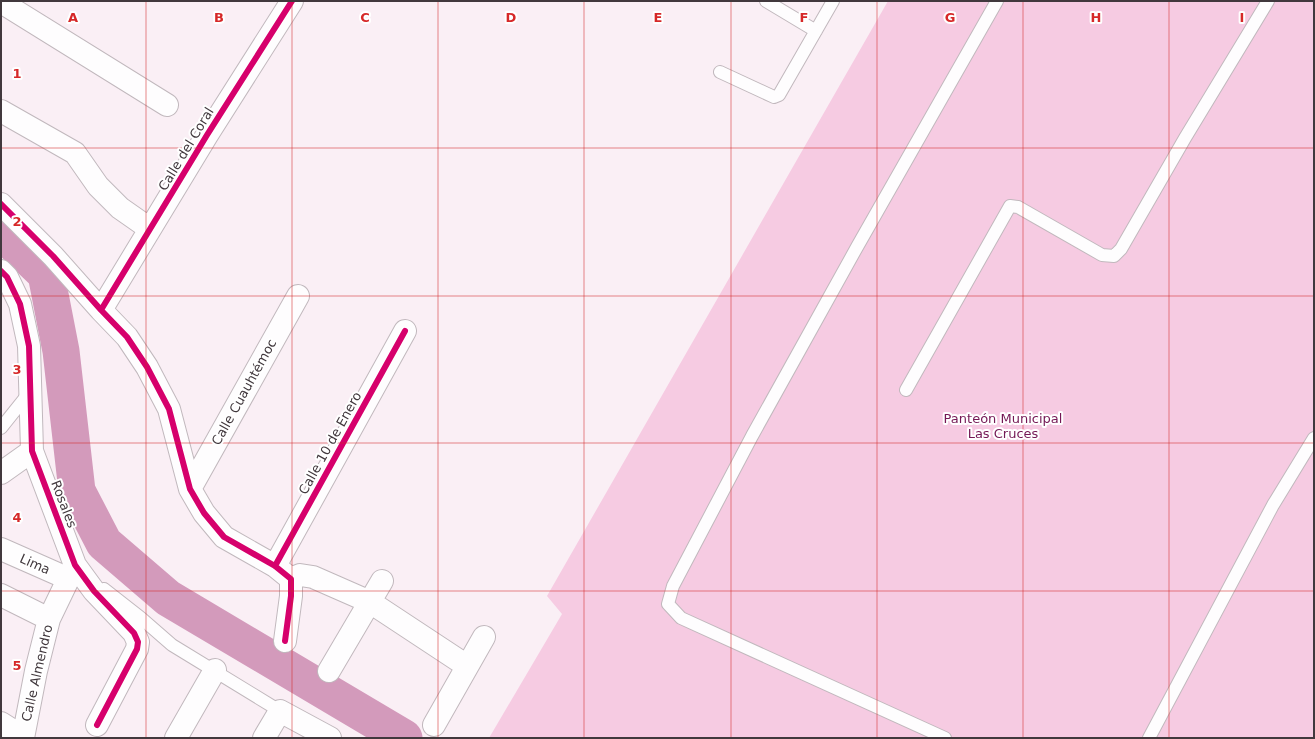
<svg xmlns="http://www.w3.org/2000/svg" width="1315" height="739" viewBox="0 0 1315 739" font-family="'DejaVu Sans',sans-serif">
<style>
.green{fill:#f6cbe2}
.lines{fill:none;stroke-linecap:round;stroke-linejoin:round}
.river{stroke:#d39abb;stroke-width:37}
.lane-casing{stroke:#c1b8bd;stroke-width:14}
.street-casing{stroke:#c1b8bd;stroke-width:24}
.lane{stroke:#fefdfe;stroke-width:12}
.street{stroke:#fefdfe;stroke-width:22}
.cycleway-casing{stroke:#fff;stroke-width:8}
.cycleway{stroke:#d6006c;stroke-width:6}
.grid{fill:none;stroke:#d62828;stroke-width:1;stroke-opacity:0.55}
.labels{text-anchor:middle;dominant-baseline:central;stroke-width:4;stroke-linejoin:round;paint-order:stroke}
.street-label{font-size:13px;fill:#41383d;stroke:#fff}
.park-label{font-size:13px;fill:#741855;stroke:#fff}
.grid-label{font-size:13px;text-anchor:middle;font-weight:bold;fill:#d62828;stroke:#fff;stroke-width:4;stroke-linejoin:round;paint-order:stroke}
</style>
<rect width="100%" height="100%" fill="#faeff5"/>
<!-- green -->
<path class="green" d="M888,1H1314V738H489L562,614L547,596Z"/>
<g class="lines">
<!-- river -->
<path class="river" d="M1,231L46,274L61,351L77,491L104,543L168,598L404,738"/>
<defs>
<path id="lane" d="M766,1L816,31
M720,72L774,97L779,95L833,1
M906,390L1010,206L1018,207L1102,255L1114,256L1121,249L1185,138L1268,1
M1,428L29,393
M104,589L141,618L172,645L280,711
M945,738L681,618L668,604L673,586L752,436L857,247L997,1
M1149,738L1273,505L1314,438"/>
<path id="street" d="M1,2L167,105
M1,111L75,153L98,186L120,208L150,229
M1,204L53,256L101,310L127,337L147,367L169,409L190,489L204,513L224,537L275,566L291,579V596L285,641
M1,271L7,277L20,304L29,346L32,451L75,565L94,591L134,633L138,642L137,649L97,725
M101,310L207,135L292,1
M1,473L32,451
M190,489L298,296
M1,549L69,579
M275,566L405,331
M291,579L300,575L313,577L370,602L467,666
M1,595L49,619
M329,671L382,581
M1,723L23,737
M434,725L484,637
M23,738L36,671L49,619L75,565
M176,738L215,670
M264,738L280,711L330,738"/>
</defs>
<!-- lane casing -->
<use href="#lane" class="lane-casing"/>
<!-- street casing -->
<use href="#street" class="street-casing"/>
<!-- lane -->
<use href="#lane" class="lane"/>
<!-- street -->
<use href="#street" class="street"/>
<defs>
<path id="cycleway" d="M1,204L53,256L101,310L127,337L147,367L169,409L190,489L204,513L224,537L275,566L291,579V596L285,641
M1,271L7,277L20,304L29,346L32,451L75,565L94,591L134,633L138,642L137,649L97,725
M101,310L207,135L292,1
M275,566L405,331"/>
</defs>
<!-- cycleway casing -->
<use href="#cycleway" class="cycleway-casing"/>
<!-- cycleway -->
<use href="#cycleway" class="cycleway"/>
</g>
<!-- grid -->
<path class="grid" d="M146,1V738M292,1V738M438,1V738M584,1V738M731,1V738M877,1V738M1023,1V738M1169,1V738M1,148H1314M1,296H1314M1,443H1314M1,591H1314"/>
<g class="labels">
<!-- street labels -->
<g class="street-label">
<text transform="translate(186 149) rotate(-59)">Calle del Coral</text>
<text transform="translate(244 392) rotate(-61)">Calle Cuauhtémoc</text>
<text transform="translate(330 443) rotate(-61)">Calle 10 de Enero</text>
<text transform="translate(64 504) rotate(69)">Rosales</text>
<text transform="translate(35 564) rotate(24)">Lima</text>
<text transform="translate(37 673) rotate(-77)">Calle Almendro</text>
</g>
<!-- park labels -->
<g class="park-label">
<text x="1003" y="418">Panteón Municipal<tspan x="1003" dy="15">Las Cruces</tspan></text>
</g>
</g>
<g class="grid-label">
<text x="73" y="22">A</text>
<text x="219" y="22">B</text>
<text x="365" y="22">C</text>
<text x="511" y="22">D</text>
<text x="658" y="22">E</text>
<text x="804" y="22">F</text>
<text x="950" y="22">G</text>
<text x="1096" y="22">H</text>
<text x="1242" y="22">I</text>
<text x="17" y="78">1</text>
<text x="17" y="226">2</text>
<text x="17" y="374">3</text>
<text x="17" y="522">4</text>
<text x="17" y="670">5</text>
</g>
<!-- border -->
<rect width="1315" height="739" fill="none" stroke="#41383d" stroke-width="4"/>
</svg>
